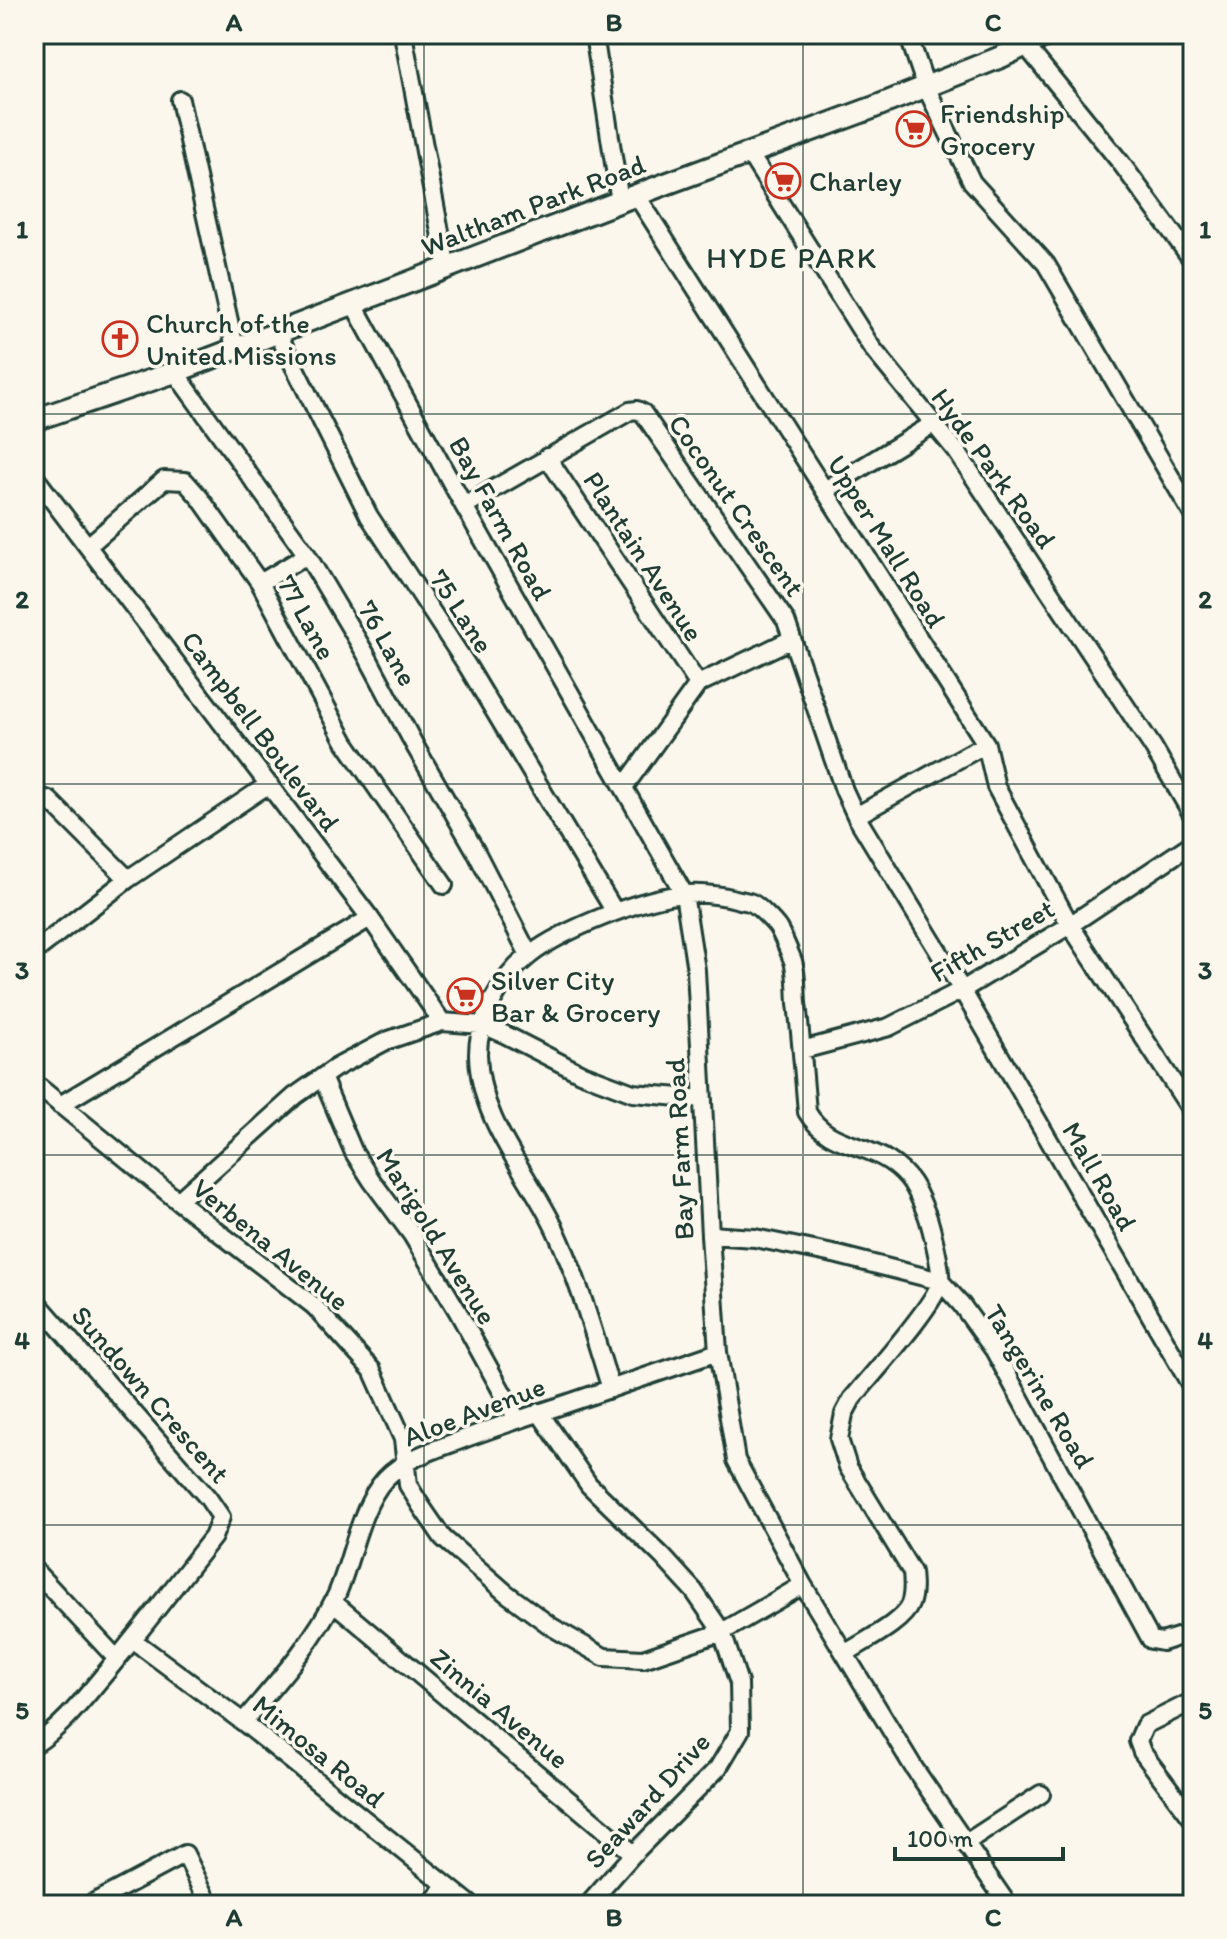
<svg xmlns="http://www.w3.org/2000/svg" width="1227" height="1939" viewBox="0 0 1227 1939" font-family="Itim,sans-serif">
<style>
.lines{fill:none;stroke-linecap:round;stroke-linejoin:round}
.minor-casing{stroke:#1f3d34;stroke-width:22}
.major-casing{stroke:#1f3d34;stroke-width:26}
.minor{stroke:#fbf7ec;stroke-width:16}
.major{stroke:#fbf7ec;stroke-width:20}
.grid{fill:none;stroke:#1f3d34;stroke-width:2;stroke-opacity:0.55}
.labels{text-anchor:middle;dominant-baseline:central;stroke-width:7;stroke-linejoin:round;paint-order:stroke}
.poi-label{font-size:28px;fill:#1f3d34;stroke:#fbf7ec;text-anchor:start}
.street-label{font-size:28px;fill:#1f3d34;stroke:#fbf7ec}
.neighbourhood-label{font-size:30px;letter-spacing:2px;fill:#1f3d34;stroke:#fbf7ec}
.neatline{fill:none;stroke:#1f3d34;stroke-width:3}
.grid-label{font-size:26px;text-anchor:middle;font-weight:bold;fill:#1f3d34}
</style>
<rect width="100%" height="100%" fill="#fbf7ec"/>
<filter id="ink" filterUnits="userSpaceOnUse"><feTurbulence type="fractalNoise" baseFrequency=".0125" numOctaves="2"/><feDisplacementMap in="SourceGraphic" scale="16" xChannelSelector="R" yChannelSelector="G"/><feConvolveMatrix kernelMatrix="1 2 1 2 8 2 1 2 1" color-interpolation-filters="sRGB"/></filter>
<g filter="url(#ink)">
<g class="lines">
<defs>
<path id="minor" d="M403,34L447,269
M594,34L620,202
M908,34L926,87L972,182L1046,264L1193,515
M1191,34L1193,39
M1026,46L1121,163L1193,261
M180,100L235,348
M749,153L872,348L957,452L1153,747L1193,816
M637,196L986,744L996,787L1070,925L1193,1113
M353,303L464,506L684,894L696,970L710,1235L718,1352L736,1460L803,1585L914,1768L1008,1905
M277,332L369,516L468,667L615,912
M175,372L307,555L367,656L415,746L475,850L529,955
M547,457L698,684
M34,476L370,918L442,1022
M825,490L933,424
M464,506L630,411L637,410L643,413L786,621L844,790L856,816L962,990L1193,1389
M88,546L164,480L185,481L200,498L260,583L345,742L444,885
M260,583L307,555
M624,787L698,684L792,639
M34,799L40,797L49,800L128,879
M856,816L986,744
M34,952L128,879L269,784
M802,1050L889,1027L962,990L1070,925L1193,843
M322,1077L354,1153L372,1181L412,1235L457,1310L517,1419
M34,1083L178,1201L314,1306L372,1370L403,1439L408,1485L421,1506L443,1538L506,1593L552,1627L604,1657L643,1659L722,1632L694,1591L663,1557L589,1485L539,1412
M60,1105L370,918
M178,1201L295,1096L335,1068L386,1041L442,1022L483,1025L506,1035L580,1073L633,1093L703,1099
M710,1235L755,1238L838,1255L940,1281L961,1304L994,1350L1151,1640L1162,1642L1193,1632
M34,1299L208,1498L221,1517L213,1537C178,1582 144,1626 108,1670C85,1697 64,1726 34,1745
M611,1389C594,1335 579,1280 555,1229C528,1172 479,1121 478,1054C478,1018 502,976 530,955C562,930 646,896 686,894C705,893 722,895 740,900C744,901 748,901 752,903C758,906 774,922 778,928C784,938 789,951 793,961C797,974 796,990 797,1003C801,1039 804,1076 807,1112C827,1146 860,1142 889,1161C912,1176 917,1191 927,1215C931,1226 942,1270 940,1281C938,1302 869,1378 852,1399L844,1414L839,1439L848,1467L912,1572C913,1582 914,1593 910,1604C903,1623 862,1642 845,1654
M34,1570L117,1659
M333,1602L633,1854
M134,1641L243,1722L471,1905
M1193,1701L1145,1725L1138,1741L1142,1752L1193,1820
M243,1722C276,1683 313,1643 336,1596C352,1561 359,1508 385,1479C406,1457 438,1449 466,1438C496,1427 526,1417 557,1407C611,1389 664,1370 718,1352
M966,1843L1041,1794
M89,1905L185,1854L210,1905
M430,1905L446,1886
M588,1905L633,1854L718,1768L740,1731L739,1683L722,1632L803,1585"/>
<path id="major" d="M34,420L175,372L660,186L872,108L1001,57L1049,34"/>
</defs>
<!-- minor casing -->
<use href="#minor" class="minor-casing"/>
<!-- major casing -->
<use href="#major" class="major-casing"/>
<!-- minor -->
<use href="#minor" class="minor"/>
<!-- major -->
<use href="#major" class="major"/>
</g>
</g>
<!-- grid -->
<path class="grid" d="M424,34V1905M803,34V1905M34,414H1193M34,784H1193M34,1155H1193M34,1525H1193"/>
<!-- icons -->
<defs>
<symbol id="supermarket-ring" viewBox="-11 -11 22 22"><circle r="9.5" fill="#fbf7ec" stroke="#c8321e" stroke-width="1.5"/><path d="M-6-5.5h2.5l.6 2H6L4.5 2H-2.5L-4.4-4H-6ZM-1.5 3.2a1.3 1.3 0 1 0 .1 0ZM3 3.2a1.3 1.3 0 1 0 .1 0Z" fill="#c8321e"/></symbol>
<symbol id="church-ring" viewBox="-11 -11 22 22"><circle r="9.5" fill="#fbf7ec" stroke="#c8321e" stroke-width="1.5"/><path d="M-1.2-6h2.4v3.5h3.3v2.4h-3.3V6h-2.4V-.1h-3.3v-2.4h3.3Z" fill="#c8321e"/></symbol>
</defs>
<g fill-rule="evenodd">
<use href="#supermarket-ring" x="894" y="109" width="40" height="40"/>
<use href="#supermarket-ring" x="763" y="161" width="40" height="40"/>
<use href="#church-ring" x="100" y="319" width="40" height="40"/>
<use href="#supermarket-ring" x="445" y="976" width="40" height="40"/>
</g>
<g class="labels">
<!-- poi labels -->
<g class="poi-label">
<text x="940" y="113">Friendship<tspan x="940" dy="32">Grocery</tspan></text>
<text x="809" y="181">Charley</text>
<text x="146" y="323">Church of the<tspan x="146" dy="32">United Missions</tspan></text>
<text x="491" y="980">Silver City<tspan x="491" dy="32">Bar &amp; Grocery</tspan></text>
</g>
<!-- street labels -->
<g class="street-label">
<text transform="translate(533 205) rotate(-21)">Waltham Park Road</text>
<text transform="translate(994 468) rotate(54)">Hyde Park Road</text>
<text transform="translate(737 505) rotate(55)">Coconut Crescent</text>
<text transform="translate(501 518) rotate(61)">Bay Farm Road</text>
<text transform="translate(887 541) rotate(58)">Upper Mall Road</text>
<text transform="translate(644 556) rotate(57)">Plantain Avenue</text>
<text transform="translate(462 611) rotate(57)">75 Lane</text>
<text transform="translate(307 617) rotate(61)">77 Lane</text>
<text transform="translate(388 643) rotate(61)">76 Lane</text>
<text transform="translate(261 731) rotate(53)">Campbell Boulevard</text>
<text transform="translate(992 940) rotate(-30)">Fifth Street</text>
<text transform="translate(679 1149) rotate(-93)">Bay Farm Road</text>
<text transform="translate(1100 1176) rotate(60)">Mall Road</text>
<text transform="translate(437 1236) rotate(58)">Marigold Avenue</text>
<text transform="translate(271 1244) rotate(39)">Verbena Avenue</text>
<text transform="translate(1040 1386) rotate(59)">Tangerine Road</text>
<text transform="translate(151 1394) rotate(49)">Sundown Crescent</text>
<text transform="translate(474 1411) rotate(-21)">Aloe Avenue</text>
<text transform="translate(500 1708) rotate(40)">Zinnia Avenue</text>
<text transform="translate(319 1751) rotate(39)">Mimosa Road</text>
<text transform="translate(647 1800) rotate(-48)">Seaward Drive</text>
</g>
<!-- neighbourhood labels -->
<g class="neighbourhood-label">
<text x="792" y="257">HYDE PARK</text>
</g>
</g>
<!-- margin -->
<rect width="1227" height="1939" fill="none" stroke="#fbf7ec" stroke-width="88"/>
<!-- scale -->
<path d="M895 1847v12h168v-12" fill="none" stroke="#1f3d34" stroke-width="4"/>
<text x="907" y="1847" font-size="24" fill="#1f3d34" stroke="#fbf7ec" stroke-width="6" paint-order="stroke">100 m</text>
<rect x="44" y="44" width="1139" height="1851" class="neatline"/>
<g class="grid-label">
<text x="234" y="31">A</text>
<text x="614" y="31">B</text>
<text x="993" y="31">C</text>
<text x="22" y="238">1</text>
<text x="1205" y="238">1</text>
<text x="22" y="608">2</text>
<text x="1205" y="608">2</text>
<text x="22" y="979">3</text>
<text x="1205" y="979">3</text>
<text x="22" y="1349">4</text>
<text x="1205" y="1349">4</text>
<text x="22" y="1719">5</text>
<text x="1205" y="1719">5</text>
<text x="234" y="1926">A</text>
<text x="614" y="1926">B</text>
<text x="993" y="1926">C</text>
</g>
</svg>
